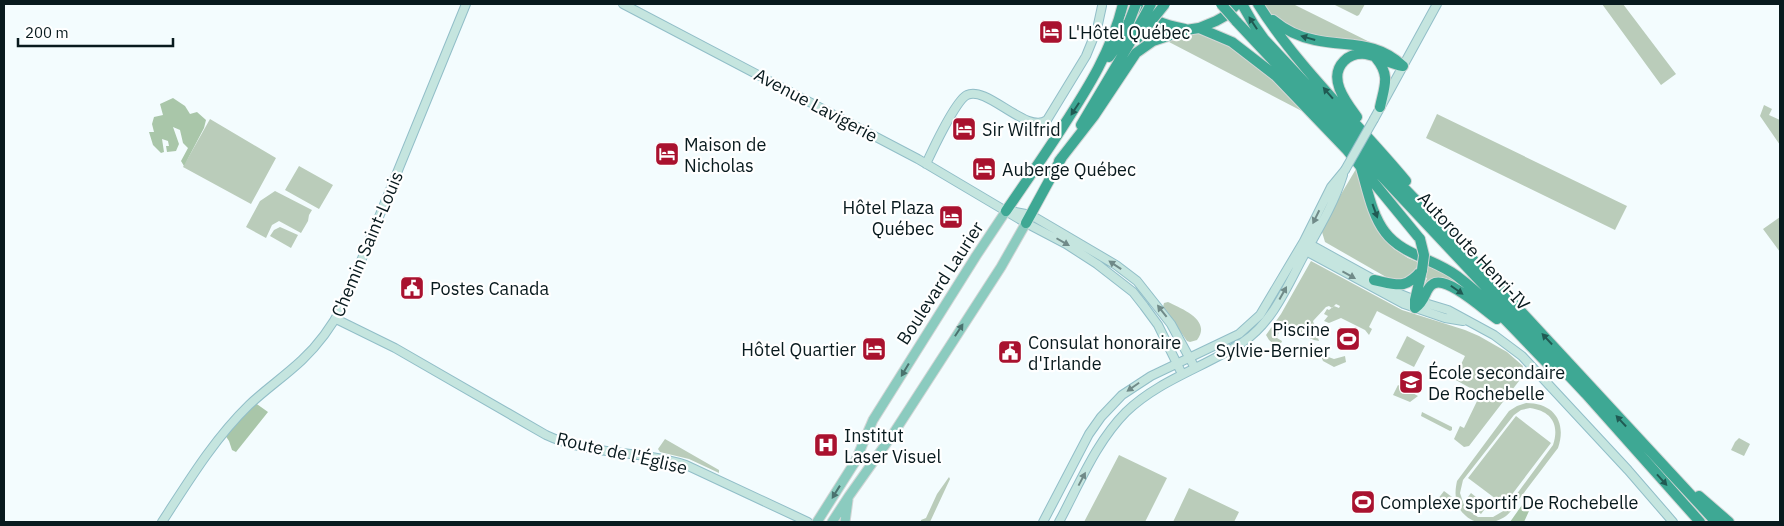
<svg xmlns="http://www.w3.org/2000/svg" width="1784" height="526" viewBox="0 0 1784 526" font-family="'IBM Plex Sans',sans-serif">
<style>
.green{fill:#baccba;fill-rule:evenodd}
.forest{fill:#a9c6a9}
.lines{fill:none;stroke-linecap:round;stroke-linejoin:round}
.secondary-casing{stroke:#91bec8;stroke-width:10}
.primary-casing{stroke:#d3d6d6;stroke-width:11}
.highway-casing{stroke:#d3d6d6;stroke-width:12}
.secondary{stroke:#c5e5df;stroke-width:8}
.primary{stroke:#8bcbbf;stroke-width:9}
.highway{stroke:#3ea894;stroke-width:10}
.secondary-bridge-casing{stroke:#91bec8;stroke-width:10;stroke-linecap:butt}
.highway-bridge-casing{stroke:#d3d6d6;stroke-width:12;stroke-linecap:butt}
.secondary-bridge{stroke:#c5e5df;stroke-width:8}
.highway-bridge{stroke:#3ea894;stroke-width:10}
.oneway{fill:#205a53}
.oneway2{fill:#708a88}
.oneway3{fill:#4a726e}
.labels{text-anchor:middle;dominant-baseline:central;stroke-width:4.5;stroke-linejoin:round;paint-order:stroke}
.poi-label{font-size:18px;fill:#081a1e;stroke:#fff;text-anchor:start}
.street-label{font-size:18px;fill:#081a1e;stroke:#fff}
</style>
<rect width="100%" height="100%" fill="#f3fcfe"/>
<!-- green -->
<path class="green" d="M1258,4H1293L1406,60L1286,29Z
M1333,4H1365L1359,15L1357,16Z
M1602,4H1623L1676,74L1661,85Z
M1198,31L1232,42L1319,120L1169,42L1177,36Z
M1764,105L1772,109L1769,115L1780,120V145L1760,116Z
M1437,114L1627,206L1615,230L1426,138Z
M210,119L276,158L251,204L183,167Z
M299,166L333,185L319,209L285,190Z
M1356,169L1382,236L1394,249L1408,258L1444,273L1474,294L1442,277L1431,281L1423,289L1427,278L1416,273L1413,276L1393,281L1325,242L1322,232L1340,196Z
M275,191L312,210L309,215L308,221L301,233L279,221L272,225L266,238L246,227L260,201Z
M1780,217V252L1763,229Z
M280,227L298,235L291,248L270,236L274,230Z
M1311,261L1402,310L1465,330L1479,336L1507,352L1523,366L1519,381L1469,446L1464,447L1454,439L1460,426L1464,428L1479,397L1476,395V393L1472,391V389L1454,379L1465,356L1377,311L1369,327L1372,329L1369,335L1365,330L1341,318L1329,323L1324,321L1328,316L1324,314L1327,309L1329,310L1334,306L1339,308L1340,306L1336,304L1332,308L1329,306L1326,307L1313,321L1319,341L1314,340L1281,325L1277,338L1282,341L1279,348L1269,340L1266,335L1281,314Z
M1168,302C1182,309 1212,320 1197,340L1190,342L1187,341L1163,307L1164,303Z
M1407,336L1425,346L1414,367L1396,358Z
M1320,354L1334,359L1345,356L1346,362L1334,367L1323,361Z
M1398,385L1418,396L1410,402L1393,395Z
M1526,403C1554,403 1567,422 1558,448C1545,465 1533,481 1520,498C1516,504 1512,511 1506,516C1495,524 1477,526 1466,516C1455,507 1454,495 1457,481L1509,411L1517,406ZM1530,408C1551,411 1560,424 1553,445L1505,510L1493,517H1478L1465,508L1460,493L1463,480L1514,415L1521,410Z
M1422,412L1452,427V430L1450,431L1421,416Z
M1516,416L1551,443L1504,505L1468,478Z
M1739,438L1750,444L1744,456L1731,450L1735,442Z
M665,439L719,470V473L689,459L660,452L658,449Z
M1119,455L1167,478L1145,522H1084Z
M949,477L950,479L930,522H921V520L926,518L937,494Z
M1189,488L1239,512L1234,522H1173Z
M1444,491L1452,497L1442,510L1434,504Z
M1471,493L1487,506L1481,514L1465,501Z"/>
<!-- forest -->
<path class="forest" d="M173,98L185,106L190,114L197,112L206,120L204,128L184,166L181,161L188,148L183,143L180,130L173,127L179,144L176,151L167,152L166,146H169L168,141L162,139L164,152L161,153L153,145L149,132H154L152,124L154,117L163,115L160,104Z
M254,402L268,412L236,452L232,450L229,441L225,435Z
M1522,505L1529,511L1524,522H1510Z"/>
<g class="lines">
<defs>
<path id="secondary" d="M623,4L918,159L1026,223L1066,244L1097,264L1133,292L1144,306L1158,325L1182,374
M1374,119L1437,4
M926,164C932,151 956,100 967,95C987,85 1027,135 1047,120L1086,56L1097,29L1102,6
M1011,211L1031,215L1116,265L1137,281L1171,324L1195,368
M1304,241L1400,294L1415,300L1448,310L1494,335L1522,356L1628,470L1673,522
M1304,250L1404,304L1445,318L1463,321
M336,319L395,348L546,435C590,456 641,450 686,465L808,522
M162,522C188,482 214,439 249,405C266,389 285,376 302,360C319,344 332,326 343,305L466,4
M1043,522L1089,434L1101,417L1122,395L1151,376L1239,334L1260,315L1304,241L1331,187L1345,170
M1059,522C1079,485 1096,442 1126,412C1159,380 1205,367 1243,342C1272,323 1287,287 1303,257C1318,230 1334,204 1343,175"/>
<path id="primary" d="M817,522L855,462L873,420L976,256L1006,211
M832,522L849,496L895,431L1001,267L1026,223
M845,522L848,500"/>
<path id="highway" d="M1135,4C1147,20 1166,25 1185,29
M1242,4L1254,25L1264,39L1379,162L1465,251L1716,522
M1258,4C1299,69 1357,122 1406,181
M1273,20C1285,30 1299,37 1315,40C1347,47 1376,40 1403,66
M1236,21L1586,394L1700,522
M1199,28L1232,42L1276,76L1347,150L1420,239
M1109,57L1121,41L1129,22
M1376,58C1391,76 1384,87 1380,107
M1357,117C1346,102 1327,78 1344,61C1350,55 1357,53 1366,54C1378,56 1390,64 1403,66
M1081,125L1134,36
M1059,161L1094,116L1136,53L1153,41L1186,30L1199,28L1216,21L1225,16L1237,4
M1360,165C1367,186 1371,214 1385,232C1402,255 1435,259 1457,276C1491,302 1519,335 1550,366
M1006,211C1025,183 1044,156 1062,128C1088,88 1112,50 1123,4
M1026,223L1062,157
M1374,280C1398,285 1405,290 1422,270
M1415,308C1427,300 1424,289 1433,284C1447,275 1485,311 1497,319
M1415,308V300L1422,270
M1699,496L1729,522"/>
</defs>
<!-- secondary casing -->
<use href="#secondary" class="secondary-casing"/>
<!-- primary casing -->
<use href="#primary" class="primary-casing"/>
<!-- highway casing -->
<use href="#highway" class="highway-casing"/>
<!-- secondary -->
<use href="#secondary" class="secondary"/>
<!-- primary -->
<use href="#primary" class="primary"/>
<!-- highway -->
<use href="#highway" class="highway"/>
<defs>
<path id="secondary-bridge" d="M1345,170L1374,119"/>
<path id="highway-bridge" d="M1221,4L1236,21
M1129,22L1136,4
M1134,35L1151,4
M1137,39L1165,4
M1420,239L1424,255L1422,270"/>
</defs>
<!-- secondary-bridge casing -->
<use href="#secondary-bridge" class="secondary-bridge-casing"/>
<!-- highway-bridge casing -->
<use href="#highway-bridge" class="highway-bridge-casing"/>
<!-- secondary-bridge -->
<use href="#secondary-bridge" class="secondary-bridge"/>
<!-- highway-bridge -->
<use href="#highway-bridge" class="highway-bridge"/>
</g>
<!-- one-way arrows -->
<defs><path id="oneway-solid" d="M-6-.8H1V-3.2L6.5 0L1 3.2V.8H-6Z" transform="scale(1.25)"/></defs>
<g class="oneway">
<use href="#oneway-solid" transform="translate(1253 23) rotate(-123)"/>
<use href="#oneway-solid" transform="translate(1308 38) rotate(-164)"/>
<use href="#oneway-solid" transform="translate(1328 93) rotate(-131)"/>
<use href="#oneway-solid" transform="translate(1075 109) rotate(123)"/>
<use href="#oneway-solid" transform="translate(1375 211) rotate(70)"/>
<use href="#oneway-solid" transform="translate(1457 290) rotate(35)"/>
<use href="#oneway-solid" transform="translate(1547 339) rotate(-133)"/>
<use href="#oneway-solid" transform="translate(1621 421) rotate(-133)"/>
<use href="#oneway-solid" transform="translate(1662 480) rotate(48)"/>
</g>
<g class="oneway2">
<use href="#oneway-solid" transform="translate(1316 217) rotate(116)"/>
<use href="#oneway-solid" transform="translate(1063 242) rotate(30)"/>
<use href="#oneway-solid" transform="translate(1115 265) rotate(-146)"/>
<use href="#oneway-solid" transform="translate(1349 275) rotate(29)"/>
<use href="#oneway-solid" transform="translate(1283 293) rotate(-61)"/>
<use href="#oneway-solid" transform="translate(1162 311) rotate(-128)"/>
<use href="#oneway-solid" transform="translate(1133 387) rotate(145)"/>
<use href="#oneway-solid" transform="translate(1082 479) rotate(-62)"/>
</g>
<g class="oneway3">
<use href="#oneway-solid" transform="translate(959 330) rotate(-57)"/>
<use href="#oneway-solid" transform="translate(905 370) rotate(121)"/>
<use href="#oneway-solid" transform="translate(836 492) rotate(122)"/>
</g>
<!-- icons -->
<defs>
<symbol id="hotel-square" viewBox="-11 -11 22 22"><rect x="-9" y="-9" width="18" height="18" rx="4" fill="#a9122f" stroke="#fff"/><path d="M-6-4.5h1.5V1H6V5H4.5V3h-9V5H-6ZM-4 0a1.8 1.8 0 1 1 3.6 0ZM.5 0V-2.5h3Q6-2.5 6 0Z" fill="#fff"/></symbol>
<symbol id="civic-square" viewBox="-11 -11 22 22"><rect x="-9" y="-9" width="18" height="18" rx="4" fill="#a9122f" stroke="#fff"/><path d="M-.6-6.5H3V-4.5H.6V-3L4-1V1h2V6H-6V1h2V-1L-.6-3ZM-1.2 2.5V6h2.4V2.5Z" fill="#fff"/></symbol>
<symbol id="stadium-square" viewBox="-11 -11 22 22"><rect x="-9" y="-9" width="18" height="18" rx="4" fill="#a9122f" stroke="#fff"/><path d="M0-5a6.5 5 0 1 0 0 10a6.5 5 0 1 0 0-10ZM-3.5-1.8h7v3.6h-7Z" fill="#fff"/></symbol>
<symbol id="school-square" viewBox="-11 -11 22 22"><rect x="-9" y="-9" width="18" height="18" rx="4" fill="#a9122f" stroke="#fff"/><path d="M0-5L7-2L0 1L-7-2ZM-4 1L0 2.5L4 1V4Q0 6-4 4Z" fill="#fff"/></symbol>
<symbol id="hospital-square" viewBox="-11 -11 22 22"><rect x="-9" y="-9" width="18" height="18" rx="4" fill="#a9122f" stroke="#fff"/><path d="M-5-5h3v3.5h4V-5h3V5h-3V1.5h-4V5h-3Z" fill="#fff"/></symbol>
</defs>
<g fill-rule="evenodd">
<use href="#hotel-square" x="1037" y="18" width="28" height="28"/>
<use href="#hotel-square" x="950" y="115" width="28" height="28"/>
<use href="#hotel-square" x="653" y="140" width="28" height="28"/>
<use href="#hotel-square" x="970" y="155" width="28" height="28"/>
<use href="#hotel-square" x="937" y="203" width="28" height="28"/>
<use href="#civic-square" x="398" y="274" width="28" height="28"/>
<use href="#stadium-square" x="1334" y="325" width="28" height="28"/>
<use href="#hotel-square" x="860" y="335" width="28" height="28"/>
<use href="#civic-square" x="996" y="338" width="28" height="28"/>
<use href="#school-square" x="1397" y="368" width="28" height="28"/>
<use href="#hospital-square" x="812" y="431" width="28" height="28"/>
<use href="#stadium-square" x="1349" y="488" width="28" height="28"/>
</g>
<g class="labels">
<!-- poi labels -->
<g class="poi-label">
<text x="1068" y="32">L'Hôtel Québec</text>
<text x="982" y="129">Sir Wilfrid</text>
<text x="684" y="144">Maison de<tspan x="684" dy="21">Nicholas</tspan></text>
<text x="1002" y="169">Auberge Québec</text>
<text x="934" y="207" text-anchor="end">Hôtel Plaza<tspan x="934" dy="21">Québec</tspan></text>
<text x="430" y="288">Postes Canada</text>
<text x="1330" y="329" text-anchor="end">Piscine<tspan x="1330" dy="21">Sylvie-Bernier</tspan></text>
<text x="1028" y="342">Consulat honoraire<tspan x="1028" dy="21">d'Irlande</tspan></text>
<text x="856" y="349" text-anchor="end">Hôtel Quartier</text>
<text x="1428" y="372">École secondaire<tspan x="1428" dy="21">De Rochebelle</tspan></text>
<text x="844" y="435">Institut<tspan x="844" dy="21">Laser Visuel</tspan></text>
<text x="1380" y="502">Complexe sportif De Rochebelle</text>
</g>
<!-- street labels -->
<g class="street-label">
<text transform="translate(816 105) rotate(28)">Avenue Lavigerie</text>
<text transform="translate(367 244) rotate(-67)">Chemin Saint-Louis</text>
<text transform="translate(1474 251) rotate(47)">Autoroute Henri-IV</text>
<text transform="translate(940 283) rotate(-57)">Boulevard Laurier</text>
<text transform="translate(622 453) rotate(13)">Route de l'Église</text>
</g>
</g>
<!-- border -->
<rect width="1784" height="526" fill="none" stroke="#081a1e" stroke-width="10"/>
<!-- scale -->
<path d="M18 38v8h155v-8" fill="none" stroke="#081a1e" stroke-width="2.5"/>
<text x="25" y="38" font-size="15" fill="#081a1e" stroke="#ffffff" stroke-width="4" paint-order="stroke">200 m</text>
</svg>
